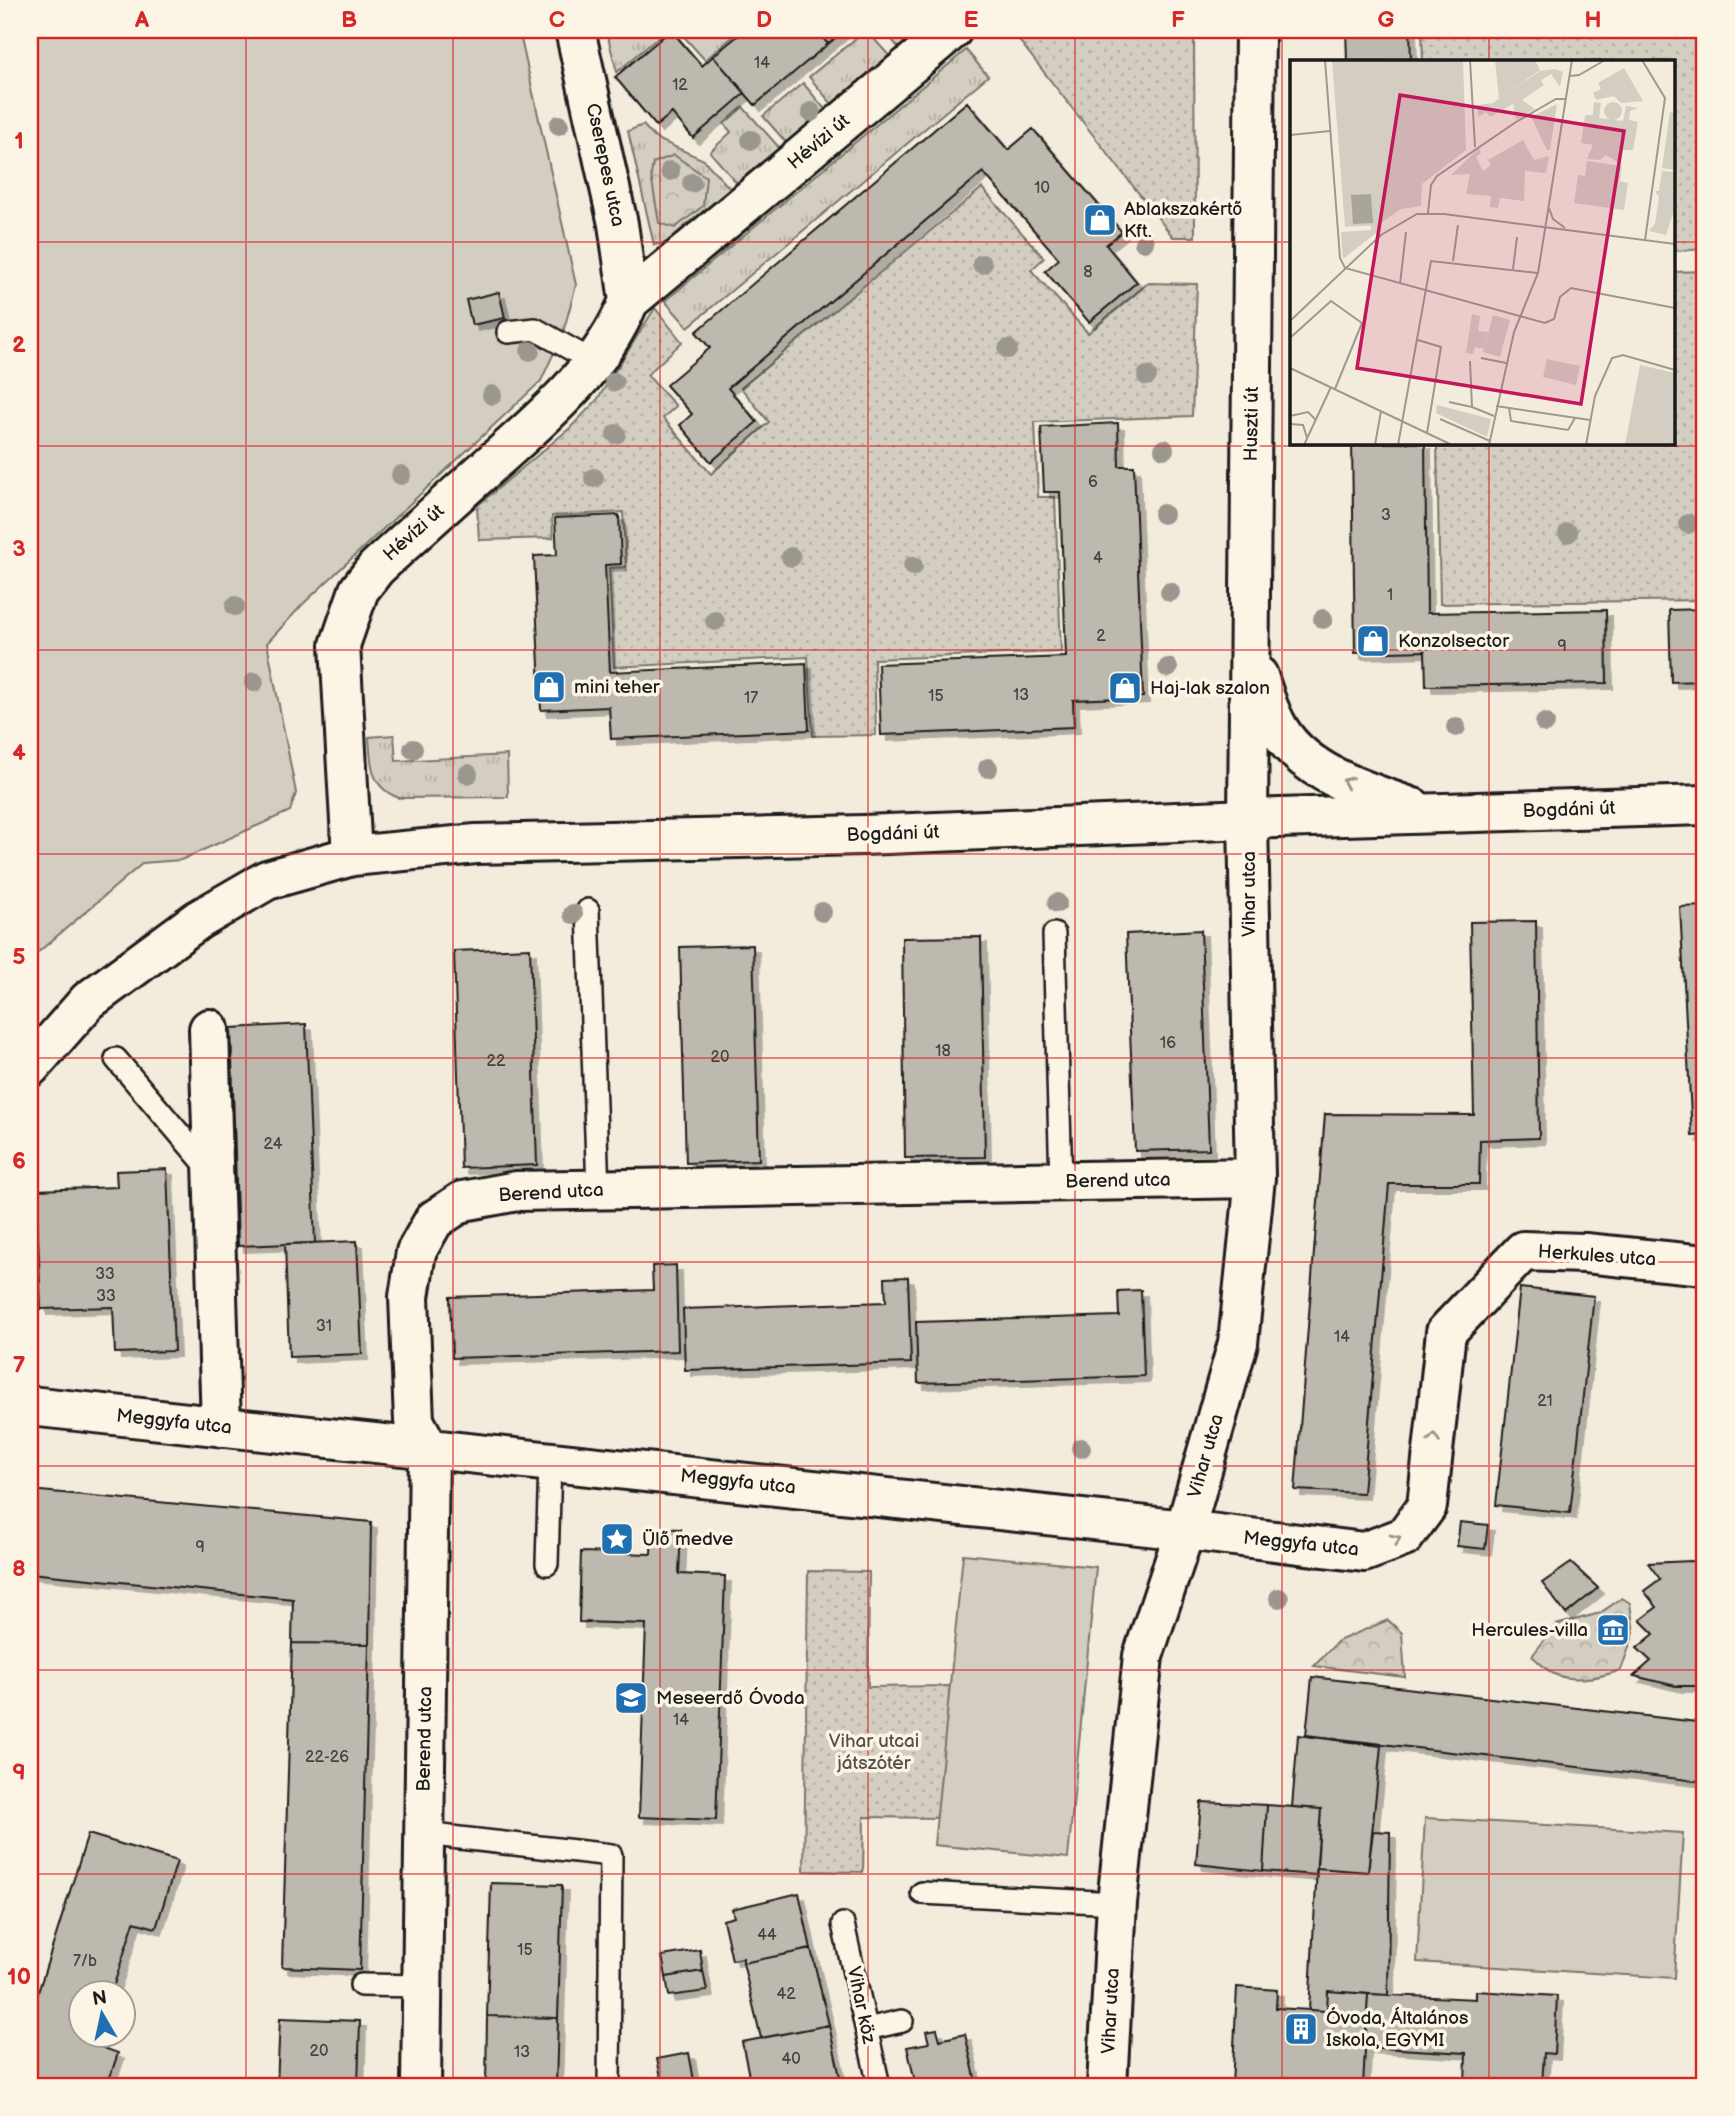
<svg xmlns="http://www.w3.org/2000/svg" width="1735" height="2116" viewBox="0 0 1735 2116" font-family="'Balsamiq Sans',sans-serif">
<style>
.grass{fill:url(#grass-tufts);stroke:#78756e;stroke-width:2}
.forest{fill:url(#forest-crowns);stroke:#78756e;stroke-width:2}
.park{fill:url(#park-dots);stroke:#78756e;stroke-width:2}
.garden{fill:#d3cec1;stroke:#78756e;stroke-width:2}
.building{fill:#beb9ae;stroke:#1c1c1c;stroke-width:2;filter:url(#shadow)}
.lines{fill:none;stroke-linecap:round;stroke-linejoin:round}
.lane-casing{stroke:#1c1c1c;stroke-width:26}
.street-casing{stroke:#1c1c1c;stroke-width:44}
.secondary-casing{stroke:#1c1c1c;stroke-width:44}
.lane{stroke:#fcf5e5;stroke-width:21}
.street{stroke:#fcf5e5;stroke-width:38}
.secondary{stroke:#fcf5e5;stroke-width:38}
.tree{fill:#9b978e}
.oneway{stroke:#97938b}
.grid{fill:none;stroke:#d62828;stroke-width:2;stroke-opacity:0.55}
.labels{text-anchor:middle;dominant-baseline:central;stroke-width:7;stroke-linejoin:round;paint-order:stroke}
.number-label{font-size:16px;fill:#444340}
.street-label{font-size:19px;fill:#1c1c1c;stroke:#fcf5e5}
.poi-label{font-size:19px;fill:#1c1c1c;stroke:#fcf5e5;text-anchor:start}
.park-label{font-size:19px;fill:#53514e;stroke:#fcf5e5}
.inset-road{fill:none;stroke:#9d9990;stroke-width:2}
.view{fill:#c2185b;fill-opacity:0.15;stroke:#c2185b;stroke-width:3.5}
.inset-edge{fill:none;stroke:#1c1c1c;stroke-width:3.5}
.neatline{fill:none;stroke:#d62828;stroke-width:2.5}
.grid-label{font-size:23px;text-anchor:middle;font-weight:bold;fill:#d62828}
</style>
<defs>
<pattern id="grass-tufts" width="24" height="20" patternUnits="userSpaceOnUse" patternTransform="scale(1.75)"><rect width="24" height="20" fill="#d3cec1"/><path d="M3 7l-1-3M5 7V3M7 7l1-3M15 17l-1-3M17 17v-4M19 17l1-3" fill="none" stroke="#b5b0a5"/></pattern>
<pattern id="forest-crowns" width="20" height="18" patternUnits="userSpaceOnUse" patternTransform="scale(1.75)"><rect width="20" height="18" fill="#d3cec1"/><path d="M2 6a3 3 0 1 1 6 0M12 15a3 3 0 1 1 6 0" fill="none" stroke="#b5b0a5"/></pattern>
<pattern id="park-dots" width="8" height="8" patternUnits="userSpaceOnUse" patternTransform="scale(1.75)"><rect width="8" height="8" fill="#d3cec1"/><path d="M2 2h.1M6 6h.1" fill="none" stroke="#b5b0a5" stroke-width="1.8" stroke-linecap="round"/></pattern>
<filter id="shadow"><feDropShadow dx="6" dy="6" stdDeviation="0" flood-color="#0004"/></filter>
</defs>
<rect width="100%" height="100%" fill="#f3ecdd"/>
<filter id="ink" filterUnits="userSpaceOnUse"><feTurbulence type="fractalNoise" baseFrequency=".0143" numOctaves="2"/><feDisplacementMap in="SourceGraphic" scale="14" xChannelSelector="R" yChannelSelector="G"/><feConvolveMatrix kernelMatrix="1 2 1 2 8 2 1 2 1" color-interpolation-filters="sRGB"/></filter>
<g filter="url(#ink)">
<!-- grass -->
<path class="grass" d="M606,30H667L617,72Z
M678,30H741L705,60Z
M866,30L893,60L836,109L809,77Z
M884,30H928L902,52Z
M966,50L988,76L688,327L665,301Z
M803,83L829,114L790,147L763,116Z
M743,107L784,153L742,189L710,152L731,132L724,124Z
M643,125L655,138L704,160L733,192L680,240L654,245L628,131Z
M394,735L396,761L507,755L508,797L399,798C370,787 371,765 369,737Z"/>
<!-- forest -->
<path class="forest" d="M674,155L706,177L703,206L675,228L659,223L651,175L653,163Z
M1622,1598L1630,1603L1634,1633L1621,1670C1602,1677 1573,1683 1554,1674C1546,1670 1538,1661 1532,1656L1556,1625L1600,1613Z
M1388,1620L1402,1633L1405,1677L1314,1666L1338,1641Z"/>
<!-- park -->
<path class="park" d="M1011,30H1194L1195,237H1173Z
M1422,30H1705V249L1675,251L1674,243V61H1423Z
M982,188L1044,258L1031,270L1088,333L1148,283L1197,284L1192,416L1035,422L1038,497H1055L1061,652L874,659L876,735L813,736L808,657L614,667L609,568L626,567L623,512L552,516L553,538L479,540L477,506L570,428L597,400L655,308L682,342L647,375L676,406L663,418L711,474L769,422L741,388Z
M1705,271V600L1440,604L1437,443H1674V272Z
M808,1571L869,1572L868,1687L950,1686L937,1818L864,1817L863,1872L804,1871Z"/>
<!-- garden -->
<path class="garden" d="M30,30H519L576,285L563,333L541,381L303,604L267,643L296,793L290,811L181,860L143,863L30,959Z
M963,1554L1096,1567L1068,1858L934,1845Z
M1425,1818L1683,1833L1674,1978L1417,1962Z"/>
<!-- building -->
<path class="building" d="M671,30L702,66L713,56L745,93L693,138L672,113L656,126L615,77Z
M745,30H816L828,44L755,105L713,56Z
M816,30H845L828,44Z
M1346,30H1410L1411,61H1347Z
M967,102L1008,150L1033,129L1122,232L1106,245L1137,282L1089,322L1045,271L1059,259L983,172L728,388L757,422L711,462L680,425L692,414L666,385L710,348L696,332Z
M499,292L505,318L472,325L466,300Z
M1118,423L1119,466H1134L1143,697L1073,700L1074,727L881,735L878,664L1066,657L1060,492H1044L1041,427Z
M1352,443H1425L1427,613L1606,610L1607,683L1426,686L1425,651L1355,653Z
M619,515L621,564L605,565L610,672L806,663L809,730L611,739L609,707L541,710L534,556L557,555L555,518Z
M1705,609V681L1671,682L1669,610Z
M1705,906V1135L1692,1136L1680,907Z
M1536,921L1539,1138L1480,1140L1479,1184H1389L1363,1493L1295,1490L1325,1114L1474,1115L1470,922Z
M1201,930L1209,1149L1135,1151L1126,934Z
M981,937L985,1157L905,1158L902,938Z
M753,945L759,1160L686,1163L680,947Z
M530,948L537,1165L461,1168L454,951Z
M306,1024L315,1243L238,1246L231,1028Z
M167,1169L174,1351L115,1353L113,1307L41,1309L36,1190L117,1187L116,1171Z
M357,1241L362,1354L289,1357L285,1244Z
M676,1265L678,1351L452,1358L450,1297L653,1290L652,1266Z
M908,1277L911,1363L685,1370L683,1309L886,1302L885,1278Z
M1520,1288L1594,1296L1570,1513L1496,1505Z
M1141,1290L1144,1376L918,1383L916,1322L1119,1316L1118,1291Z
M30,1490L371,1522L369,1644L292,1643L293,1599L30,1573Z
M1705,1505V1533H1702Z
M1460,1522L1488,1525L1485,1549L1457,1546Z
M652,1528L681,1529L679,1574L725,1576L716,1820L639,1817L646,1624L579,1622L581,1552L651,1554Z
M1692,1561L1705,1565V1686H1676L1634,1676L1651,1661L1637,1648L1654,1634L1640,1620L1657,1607L1644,1591L1660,1579L1648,1563Z
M1571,1563L1598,1588L1566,1614L1542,1583Z
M292,1643L369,1644L360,1970L282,1967Z
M1312,1677L1705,1723V1782L1306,1735Z
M1298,1735L1381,1746L1368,1872L1317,1868L1321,1809L1292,1807Z
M1201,1802L1267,1805L1263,1871L1196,1864Z
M1267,1805L1321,1809L1316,1875L1263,1871Z
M1373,1831L1390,1832L1388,1995L1328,1991L1327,2011L1309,2010L1317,1868L1368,1872Z
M88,1834L177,1861L156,1928L134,1922L111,1994H80V2036H98L95,2045L118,2053L107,2086H30V2018Z
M491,1883L562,1885L558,2018L487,2016Z
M799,1893L811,1949L743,1963V1958L732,1960L723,1920L734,1917L732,1909Z
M811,1949L829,2025L761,2038L743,1963Z
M700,1950L703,1971L666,1977L662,1956Z
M703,1971L707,1991L669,1996L666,1977Z
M1237,1987L1277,1990L1276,2008L1327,2011L1328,1991L1368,1994L1363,2086H1232Z
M1476,1991L1557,1996L1554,2054L1544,2053L1542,2086H1465L1466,2053L1365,2047L1368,1994L1476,1999Z
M487,2016L558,2018L556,2086H486Z
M280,2018L360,2021L358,2086H277Z
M829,2025L840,2077L791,2086H751L742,2042Z
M937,2029L940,2040L965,2034L977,2086H916L907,2047L929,2043L926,2031Z
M689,2053L695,2086H663L657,2059Z"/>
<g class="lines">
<defs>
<path id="lane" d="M508,332L535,329L594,362
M588,910L598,1190
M1054,934L1061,1182
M116,1059L211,1171
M547,1564L550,1462
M424,1834L611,1855L609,2086
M922,1893L1117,1903
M843,1924L879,2086
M361,1985L423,1986
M867,2029L902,2021"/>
<path id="street" d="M575,30L618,224L629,301
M352,856L340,645L359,590L376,568C414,533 453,498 492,463C546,415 601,369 629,301L952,30
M209,1029L221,1427
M30,1067L88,1001L198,920L267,880L352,856L476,844L864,835L1248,819L1255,1178L1238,1343L1185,1530L1143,1656L1117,1903L1107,2086
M30,1406L1185,1530L1364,1552L1404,1537L1427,1506L1446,1332L1523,1251L1585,1253L1705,1265
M421,2086L429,1449L414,1421L409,1297L416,1252L434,1220L463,1201L517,1191L1255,1178"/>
<path id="secondary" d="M1255,30L1248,819L1705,805
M1258,676C1263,691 1267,707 1275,722C1300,773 1363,790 1413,808"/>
</defs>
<!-- lane casing -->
<use href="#lane" class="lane-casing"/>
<!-- street casing -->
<use href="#street" class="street-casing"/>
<!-- secondary casing -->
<use href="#secondary" class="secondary-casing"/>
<!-- lane -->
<use href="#lane" class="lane"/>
<!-- street -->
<use href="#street" class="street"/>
<!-- secondary -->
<use href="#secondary" class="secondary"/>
</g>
<!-- trees -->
<g class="tree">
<circle cx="811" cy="112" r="10"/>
<circle cx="559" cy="125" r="10"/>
<circle cx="751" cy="140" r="10"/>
<circle cx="670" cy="171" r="10"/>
<circle cx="692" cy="183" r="10"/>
<circle cx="1144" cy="242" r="10"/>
<circle cx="982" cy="264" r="10"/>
<circle cx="1008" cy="349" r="10"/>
<circle cx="530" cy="351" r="10"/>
<circle cx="1147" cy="376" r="10"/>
<circle cx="614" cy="382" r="10"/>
<circle cx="492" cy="395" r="10"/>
<circle cx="616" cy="434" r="10"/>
<circle cx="1164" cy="449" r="10"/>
<circle cx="401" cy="475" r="10"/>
<circle cx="594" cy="478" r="10"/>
<circle cx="1163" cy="514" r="10"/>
<circle cx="1688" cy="524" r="10"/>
<circle cx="1568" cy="533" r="10"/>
<circle cx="791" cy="557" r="10"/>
<circle cx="913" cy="566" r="10"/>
<circle cx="1170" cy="592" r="10"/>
<circle cx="235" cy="606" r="10"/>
<circle cx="1323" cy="619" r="10"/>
<circle cx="715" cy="621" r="10"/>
<circle cx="1168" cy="668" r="10"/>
<circle cx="254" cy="682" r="10"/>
<circle cx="1545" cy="723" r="10"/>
<circle cx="1456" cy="727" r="10"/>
<circle cx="413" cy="749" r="10"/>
<circle cx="988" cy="768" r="10"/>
<circle cx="468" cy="774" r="10"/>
<circle cx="1057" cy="903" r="10"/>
<circle cx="822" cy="912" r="10"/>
<circle cx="573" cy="914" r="10"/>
<circle cx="1081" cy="1448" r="10"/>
<circle cx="1279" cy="1598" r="10"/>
</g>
<!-- one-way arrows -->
<defs><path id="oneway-chevron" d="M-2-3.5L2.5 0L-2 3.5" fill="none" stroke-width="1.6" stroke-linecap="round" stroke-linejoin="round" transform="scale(1.75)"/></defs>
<g class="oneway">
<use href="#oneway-chevron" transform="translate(1347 782) rotate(-156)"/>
<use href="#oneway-chevron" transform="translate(1434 1438) rotate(-84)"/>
<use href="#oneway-chevron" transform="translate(1396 1539) rotate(-26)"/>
</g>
</g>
<!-- grid -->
<path class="grid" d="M246,30V2086M453,30V2086M660,30V2086M868,30V2086M1075,30V2086M1282,30V2086M1489,30V61M30,242H1292M1674,242H1705M1489,443V2086M30,446H1705M30,650H1705M30,854H1705M30,1058H1705M30,1262H1705M30,1466H1705M30,1670H1705M30,1874H1705"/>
<!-- icons -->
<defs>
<symbol id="shop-square" viewBox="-11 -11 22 22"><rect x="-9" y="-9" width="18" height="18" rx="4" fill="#1f6fb2" stroke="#fcf5e5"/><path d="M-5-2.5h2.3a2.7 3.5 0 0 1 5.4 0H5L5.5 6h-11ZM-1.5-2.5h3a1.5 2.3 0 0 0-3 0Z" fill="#fff"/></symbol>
<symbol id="sight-square" viewBox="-11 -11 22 22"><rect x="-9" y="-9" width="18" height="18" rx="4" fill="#1f6fb2" stroke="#fcf5e5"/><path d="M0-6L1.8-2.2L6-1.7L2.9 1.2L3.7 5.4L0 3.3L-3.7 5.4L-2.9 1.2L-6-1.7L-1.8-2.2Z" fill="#fff"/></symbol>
<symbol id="museum-square" viewBox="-11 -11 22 22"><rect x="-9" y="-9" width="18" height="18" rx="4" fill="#1f6fb2" stroke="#fcf5e5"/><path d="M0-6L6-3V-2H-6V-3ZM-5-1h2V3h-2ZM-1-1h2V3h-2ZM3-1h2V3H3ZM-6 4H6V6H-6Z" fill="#fff"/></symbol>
<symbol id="school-square" viewBox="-11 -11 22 22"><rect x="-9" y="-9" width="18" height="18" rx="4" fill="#1f6fb2" stroke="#fcf5e5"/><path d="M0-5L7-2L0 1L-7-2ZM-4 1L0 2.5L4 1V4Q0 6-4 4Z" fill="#fff"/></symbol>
<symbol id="building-square" viewBox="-11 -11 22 22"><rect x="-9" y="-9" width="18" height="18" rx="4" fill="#1f6fb2" stroke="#fcf5e5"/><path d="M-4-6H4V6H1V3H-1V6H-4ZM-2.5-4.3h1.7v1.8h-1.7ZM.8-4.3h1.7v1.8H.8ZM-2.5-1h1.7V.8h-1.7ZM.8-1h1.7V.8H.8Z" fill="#fff"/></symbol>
</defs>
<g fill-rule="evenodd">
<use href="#shop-square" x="1081" y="201" width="38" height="38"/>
<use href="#shop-square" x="1354" y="622" width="38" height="38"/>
<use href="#shop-square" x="530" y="668" width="38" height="38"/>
<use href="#shop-square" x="1106" y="669" width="38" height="38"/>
<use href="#sight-square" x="598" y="1520" width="38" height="38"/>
<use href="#museum-square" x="1594" y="1611" width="38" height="38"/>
<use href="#school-square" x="612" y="1679" width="38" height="38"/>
<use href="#building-square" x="1282" y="2010" width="38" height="38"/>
</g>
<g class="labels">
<!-- number labels -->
<g class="number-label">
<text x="762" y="63">14</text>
<text x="680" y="85">12</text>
<text x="1042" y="188">10</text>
<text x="1088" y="272">8</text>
<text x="1093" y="482">6</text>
<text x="1386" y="515">3</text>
<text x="1098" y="558">4</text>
<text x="1390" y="595">1</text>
<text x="1101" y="636">2</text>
<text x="1562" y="646">9</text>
<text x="1021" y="695">13</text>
<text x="936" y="696">15</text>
<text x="751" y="698">17</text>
<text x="1168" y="1043">16</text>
<text x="943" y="1051">18</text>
<text x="720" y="1057">20</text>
<text x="496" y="1061">22</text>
<text x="273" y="1144">24</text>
<text x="105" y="1274">33</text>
<text x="106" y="1296">33</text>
<text x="324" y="1326">31</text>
<text x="1342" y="1337">14</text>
<text x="1545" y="1401">21</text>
<text x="200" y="1547">9</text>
<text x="681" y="1720">14</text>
<text x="327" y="1757">22-26</text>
<text x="767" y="1935">44</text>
<text x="525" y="1950">15</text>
<text x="85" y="1961">7/b</text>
<text x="786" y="1994">42</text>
<text x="319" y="2051">20</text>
<text x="522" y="2052">13</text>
<text x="791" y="2059">40</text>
</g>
<!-- street labels -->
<g class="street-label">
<text transform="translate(819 142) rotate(-40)">Hévízi út</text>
<text transform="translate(605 165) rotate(78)">Cserepes utca</text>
<text transform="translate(1252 424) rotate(-89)">Huszti út</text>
<text transform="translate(414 533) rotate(-42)">Hévízi út</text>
<text transform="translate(1569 810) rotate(-2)">Bogdáni út</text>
<text transform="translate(893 834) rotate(-2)">Bogdáni út</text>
<text transform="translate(1249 894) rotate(-90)">Vihar utca</text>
<text transform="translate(1118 1181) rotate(-1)">Berend utca</text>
<text transform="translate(551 1193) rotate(-3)">Berend utca</text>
<text transform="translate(1597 1256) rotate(4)">Herkules utca</text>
<text transform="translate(174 1422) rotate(6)">Meggyfa utca</text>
<text transform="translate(1206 1456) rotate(-74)">Vihar utca</text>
<text transform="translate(738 1482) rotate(6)">Meggyfa utca</text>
<text transform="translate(1301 1544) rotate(6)">Meggyfa utca</text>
<text transform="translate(425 1739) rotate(-89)">Berend utca</text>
<text transform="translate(861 2005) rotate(78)">Vihar köz</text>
<text transform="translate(1111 2011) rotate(-87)">Vihar utca</text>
</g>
<!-- poi labels -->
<g class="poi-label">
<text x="1124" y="209">Ablakszakértő<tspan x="1124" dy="22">Kft.</tspan></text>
<text x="1398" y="641">Konzolsector</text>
<text x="574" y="687">mini teher</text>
<text x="1150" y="688">Haj-lak szalon</text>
<text x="642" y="1539">Ülő medve</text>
<text x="1588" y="1630" text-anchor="end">Hercules-villa</text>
<text x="656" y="1698">Meseerdő Óvoda</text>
<text x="1326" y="2018">Óvoda, Általános<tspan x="1326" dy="22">Iskola, EGYMI</tspan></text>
</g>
<!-- park labels -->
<g class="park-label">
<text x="874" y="1741">Vihar utcai<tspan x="874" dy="22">játszótér</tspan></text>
</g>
</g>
<!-- overview -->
<g transform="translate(1290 60)">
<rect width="385" height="385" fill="#f3ecdd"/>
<path d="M265,9L273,12L270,27L261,14L251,20L254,25L232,40L245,49L226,60L223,44L200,57L196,52L188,57L187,45L203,43L250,11ZM380,52L385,53V110L372,108ZM372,111L385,112V148L376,175L359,171L365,164L369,137L365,131H369Z" fill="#d3cec1"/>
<path d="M205,0H245L250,10L209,39ZM334,8L353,41L331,43L324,36L306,40L303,33L311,29L308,23ZM314 51a9 9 0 1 1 18 0a9 9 0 1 1-18 0ZM304,42L311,43L309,58L333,61L336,46L348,48L340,51L339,60L348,62L343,90H331L329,103L316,95L310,100L297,99L303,85L291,83L295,55H303ZM267,44L260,90H257L241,57ZM233,80L244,100L259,96L256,113L235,111L234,141L210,138L208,148L200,147L201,136L176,134L180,114L161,115L189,88L191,93L186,97L193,111L201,105L198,100ZM297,101L332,106L330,121L338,123L334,150L284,143L288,115L295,116ZM89,161L91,169L53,199L51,172L81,170V162ZM182,254L190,256L188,271L198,272L194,289L185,287L183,294L176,293ZM350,305L385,313V385H335ZM147,345L201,359L197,377L146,353Z" fill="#d3cec1"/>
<path d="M42,0H173L176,90L132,124L131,146L111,149L88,165L55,167ZM203,255L220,260L210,297L193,292ZM257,299L290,306L286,325L253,317Z" fill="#d3cec1"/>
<path d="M81,134L83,163L63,164L61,135Z" fill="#aaa59b"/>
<path class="inset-road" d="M35,0L50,198L55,208L255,263L264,259L270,237L281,228L385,248M180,0L185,87M352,0L375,38L355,180M280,16L289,15L315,0M0,75L40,71M259,148L263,159L275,168M138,153L141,125L147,116L226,62L266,39H276M163,201L168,165M223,209L227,177M110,224L116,172M0,261L91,175L127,154H154L385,184M0,278L41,241L72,263L45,329M128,280L151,287L137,373M191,298L216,303M180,301L182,347L204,356M0,308L162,385M159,342L182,347M206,346L300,360M219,348L221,361L278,370L285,358M0,356L18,352L26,360M150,359L200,381M0,364L13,365L17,378M14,385L41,327M85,385L91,351M108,385L141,201L248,213M199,385L224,272L248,213L282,0M296,385L305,336L322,298L333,295L385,310"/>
<path class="view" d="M110,35L334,71L291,344L67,308Z"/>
<rect width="385" height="385" class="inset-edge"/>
</g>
<!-- margin -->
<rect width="1735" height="2116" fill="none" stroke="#fcf5e5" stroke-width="77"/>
<!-- north arrow -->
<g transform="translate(102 2014) rotate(351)"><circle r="33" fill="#fcf5e5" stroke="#a29e95" stroke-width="2"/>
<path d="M0-5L12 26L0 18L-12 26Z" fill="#1f6fb2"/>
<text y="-10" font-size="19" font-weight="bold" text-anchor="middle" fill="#1c1c1c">N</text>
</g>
<rect x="38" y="38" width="1658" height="2040" class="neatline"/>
<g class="grid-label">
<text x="142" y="27">A</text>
<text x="349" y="27">B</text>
<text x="557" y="27">C</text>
<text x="764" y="27">D</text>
<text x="971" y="27">E</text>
<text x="1178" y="27">F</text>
<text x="1386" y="27">G</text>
<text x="1593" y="27">H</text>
<text x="19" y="148">1</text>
<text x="19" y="352">2</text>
<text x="19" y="556">3</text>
<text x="19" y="760">4</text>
<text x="19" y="964">5</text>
<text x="19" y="1168">6</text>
<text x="19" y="1372">7</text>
<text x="19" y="1576">8</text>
<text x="19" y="1780">9</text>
<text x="19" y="1984">10</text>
</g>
</svg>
